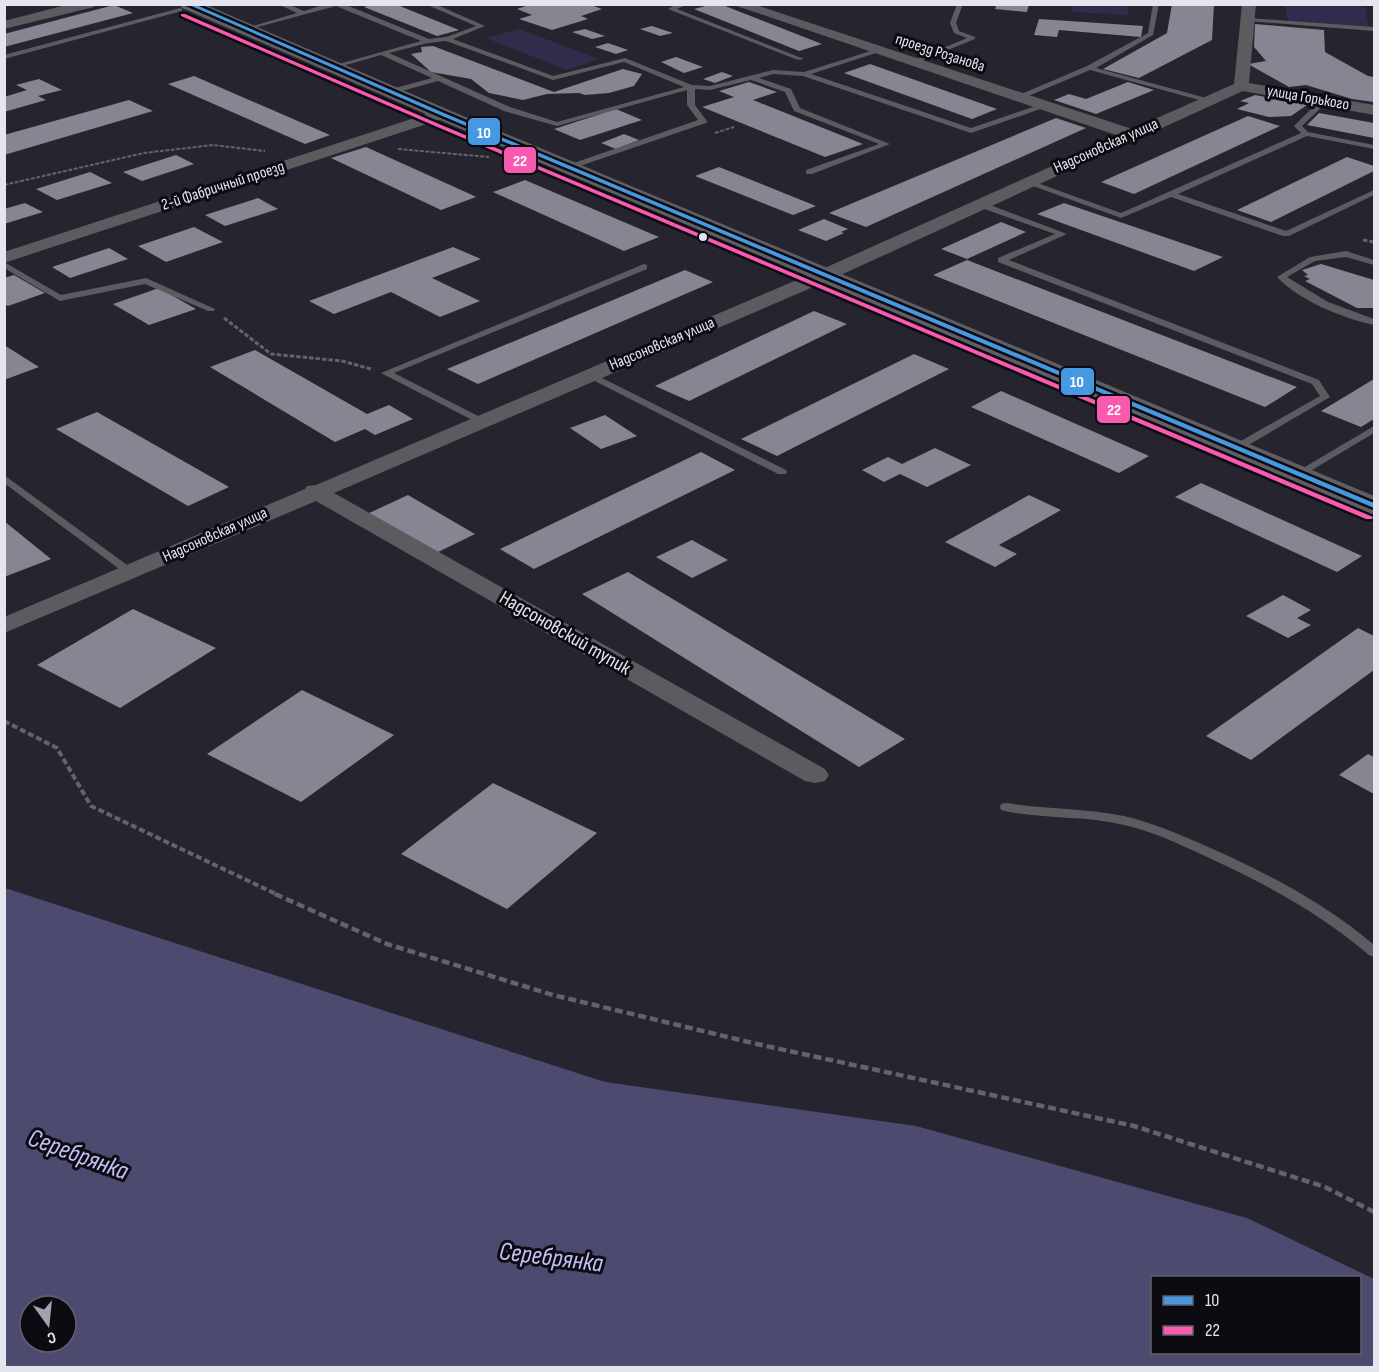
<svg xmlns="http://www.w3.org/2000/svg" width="1379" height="1372" viewBox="0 0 1379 1372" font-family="'Sofia Sans Condensed',sans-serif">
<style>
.green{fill:#302c4b}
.water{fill:#4d4a6f;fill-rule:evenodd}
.building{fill:#868592}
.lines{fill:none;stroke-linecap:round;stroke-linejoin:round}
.path-far3{stroke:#636369;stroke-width:2;stroke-dasharray:4 1.5;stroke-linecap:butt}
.path-far2{stroke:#636369;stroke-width:3;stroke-dasharray:4.5 2;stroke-linecap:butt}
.path-far1{stroke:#636369;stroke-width:4;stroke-dasharray:6 3;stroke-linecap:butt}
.path{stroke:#636369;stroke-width:4.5;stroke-dasharray:8 4;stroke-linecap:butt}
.service{fill:#5c5b60;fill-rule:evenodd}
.minor{fill:#5c5b60;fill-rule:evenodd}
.secondary{fill:#5e5e64;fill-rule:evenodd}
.bus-1-casing{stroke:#0c0b12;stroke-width:5}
.bus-2-casing{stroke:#0c0b12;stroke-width:5}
.bus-1{fill:#4699e1;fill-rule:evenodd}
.bus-2{fill:#f75aaf;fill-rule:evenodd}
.bus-dot{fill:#e5e5f0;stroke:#0c0b12;stroke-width:2}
.labels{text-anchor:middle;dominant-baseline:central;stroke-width:6;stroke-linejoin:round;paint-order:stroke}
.far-street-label{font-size:16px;fill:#e5e5f0;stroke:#0c0b12}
.street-label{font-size:20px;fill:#e5e5f0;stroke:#0c0b12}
.near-water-label{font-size:26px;font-style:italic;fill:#c2bff4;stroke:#0c0b12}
.line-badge{stroke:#0c0b12;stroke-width:2}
.badge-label{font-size:16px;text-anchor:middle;font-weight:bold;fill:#fff}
</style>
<rect width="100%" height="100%" fill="#26242e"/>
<!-- green -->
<path class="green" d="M1326,4L1365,7L1369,27L1288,21L1285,5Z
M1073,5H1129L1128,15L1072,12Z
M519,29L599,59L567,70L486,38Z"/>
<!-- water -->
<path class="water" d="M5,888L605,1082L916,1126L1247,1218L1374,1279V1367H5ZM1152,1278H1360V1352H1152ZM30,1306H66V1342H30Z"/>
<!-- building -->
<path class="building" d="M374,4H395L459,30L437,36L364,7Z
M532,4H588L602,9L581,16L588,19L552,30L519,19L532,15L517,9Z
M713,4H720L822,44L799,51L694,9Z
M997,4H1029L1027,12L995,9Z
M1172,4H1214L1212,40L1139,78L1103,69L1167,33Z
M114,5L133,13L4,47V34Z
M1039,19L1143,26L1141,37L1059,30L1057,37L1034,35Z
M1255,24L1324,30L1325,52L1368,76L1374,77V102L1352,99L1306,85L1289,87L1248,64L1266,61L1254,47Z
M652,26L673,33L660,36L640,29Z
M585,29L605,36L592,39L572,32Z
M608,43L628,50L616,54L595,47Z
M433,46L554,92L623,69L642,74L634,86L609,93L585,95L579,93L547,94L523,100L489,93L471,79L431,72L411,54L422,52L421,47Z
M676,57L703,67L684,73L661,62Z
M870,64L997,109L972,119L844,73Z
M722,72L733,76L715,83L703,79Z
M194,76L330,135L305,144L168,84Z
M39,79L62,90L38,96L46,100L4,112V97L27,90L16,85Z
M749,82L777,92L753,100L863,144L825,157L702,107L734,97L719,91Z
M1128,82L1154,90L1096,114L1054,100L1069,94L1086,99Z
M1255,95L1307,105L1291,116L1269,117L1237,109L1249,103L1240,101Z
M129,100L153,111L4,155V135Z
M616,109L642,120L580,140L554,129Z
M1319,113L1374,123V138L1307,125Z
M1248,116L1280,126L1134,194L1101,182Z
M1056,118L1086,128L866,227L829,213Z
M624,134L639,140L616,149L601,143Z
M366,147L470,194L476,197L441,210L331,158Z
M176,155L194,164L142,181L123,172Z
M1347,157L1374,166V171L1271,222L1237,210Z
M719,167L816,206L793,215L695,176Z
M90,172L112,183L57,200L36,189Z
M525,180L659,237L624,251L493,192Z
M258,198L278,209L225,226L205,215Z
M25,203L43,212L4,224V209Z
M1064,203L1223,257L1194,271L1037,214Z
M824,219L848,229L841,232L844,233L826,241L798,230Z
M1001,222L1026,232L967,259L941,249Z
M194,227L223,242L166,262L138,246Z
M453,247L481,259L432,278L480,301L440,317L391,292L334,314L309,301Z
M109,248L128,259L70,278L52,267Z
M967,260L1297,387L1265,407L933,275Z
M1321,264L1374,280V308H1357L1305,281L1310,279L1304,276L1308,275L1302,270Z
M685,270L713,282L478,384L447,369Z
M14,275L45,293L8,306L4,304V278Z
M159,288L196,309L149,325L113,304Z
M814,311L847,324L689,401L655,386Z
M4,345L39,367L4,380Z
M255,350L367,414L389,405L413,419L375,435L365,429L335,442L210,367Z
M914,354L949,369L777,456L741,439Z
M1374,379V419L1361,427L1321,411Z
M1001,391L1149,456L1119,473L971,407Z
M97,412L229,487L188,506L56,429Z
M605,415L637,436L601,449L570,428Z
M935,448L971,465L927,487L900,474L884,482L862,470L888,457L902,464Z
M701,452L735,470L534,569L500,549Z
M1201,483L1362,556L1337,572L1175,497Z
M408,495L475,534L434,554L367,514Z
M1029,495L1061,510L999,545L1017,554L995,567L945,542Z
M4,521L51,559L4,577Z
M692,540L728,560L692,578L656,557Z
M628,572L905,739L859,767L582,594Z
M1283,595L1311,610L1297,618L1311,625L1288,638L1246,616Z
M133,609L216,648L120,708L37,665Z
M1358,628L1374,636V670L1251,760L1206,736Z
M302,690L394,735L301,802L207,754Z
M1368,754L1374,757V794L1339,775Z
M493,783L597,833L507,909L401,854Z"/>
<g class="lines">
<!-- path-far3 -->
<path class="path-far3" d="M715,133L734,127
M398,149L489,157
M4,185L144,153L213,145L265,151"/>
<!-- path-far2 -->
<path class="path-far2" d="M1363,240L1374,242
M224,318L271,354L342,361L371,369"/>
<!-- path-far1 -->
<path class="path-far1" d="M4,721L57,748L91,806L278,895"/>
<!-- path -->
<path class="path" d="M275,894L387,944L553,995L757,1044L1134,1126L1325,1187L1374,1212"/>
<!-- service -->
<path class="service" d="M278,4H288L304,11L326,4H344L429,39L446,37L476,26L425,4H435L485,26L453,39L553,76L625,58L692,85L710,86L773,70L804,72L877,49L880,51L879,52L811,74L971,128L1042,104L1049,106L971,133L803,76L773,74L759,78L791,89L800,108L890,144L812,174H806V170L879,144L794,111L785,92L751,80L710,90L695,89V105L707,121L706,123L571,169L567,167L568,165L698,120L687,105V90L557,126L504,111L438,81L391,94L387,92L388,90L432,78L381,55L332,69L328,67L421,41L336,6L243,31V29L297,13ZM446,41L553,80L624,62L684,87L557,122L510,107L389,53L428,43Z
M677,4H688L677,9L804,59L798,60L668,9Z
M957,4H963L956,23L959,31L975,37V39L913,64H909V62L967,38L954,33L950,23Z
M1153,4H1159L1153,35L1096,68L1210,99V103L1090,70L1021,99L1014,97L1087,66L1148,33Z
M180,8L182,9V11L4,59V55Z
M1249,18L1374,27V31L1247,21L1246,20Z
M1321,99L1328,101L1302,126L1308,132L1374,145V149L1307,136L1178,194L1286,231L1374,190V195L1289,236H1283L1171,197L1121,218L1022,182L1029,180L1121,213L1301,133L1294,126Z
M976,202H982L1067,234L1009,260L1319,380L1330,397L1240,450H1232V446L1320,396L1312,384L998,262V258L1055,234L976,206Z
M1346,251L1374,260V265L1346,257L1315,261L1287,277L1328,302L1374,319V325C1342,318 1300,301 1277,277L1310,257Z
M4,262L61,295L146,278L215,309L214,311H208L145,284L60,301L4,268Z
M644,264L647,265V269L394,373L484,419V423H478L381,373Z
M590,372L786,470L787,472L786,474H778L587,377V373Z
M1374,426V433L1302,476L1298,477L1293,474Z
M4,475L134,570L136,572L134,574H126L4,483Z
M1006,803C1045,809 1085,808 1124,816C1158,824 1190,839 1222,853C1276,878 1329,906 1374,945V957L1369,955C1320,913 1264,883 1205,856C1179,844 1152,831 1124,825C1084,815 1041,820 1001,810L1000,807L1001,804Z"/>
<!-- minor -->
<path class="minor" d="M70,4H96L94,7L4,29V21Z
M731,4H753L1132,129L1234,84L1242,4H1256L1249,83L1374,105V115L1243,91L832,279L334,493L825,769L829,775L825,781L815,783L805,781L316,501L4,633V617L305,489L307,486L316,485L818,271L1119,136Z
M442,109L448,111L450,114L448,117L4,263V252Z"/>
<!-- secondary -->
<path class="secondary" d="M179,4H204L449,110L1374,496V515L1364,512L435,118L182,8Z"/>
<defs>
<path id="bus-1" d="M187,4H194L444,113L1374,503V508L440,115Z"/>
<path id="bus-2" d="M181,14H185L439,124L1373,517L1372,519H1366L435,126L181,16Z"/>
</defs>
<!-- bus-1 casing -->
<use href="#bus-1" class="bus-1-casing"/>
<!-- bus-2 casing -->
<use href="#bus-2" class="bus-2-casing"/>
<!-- bus-1 -->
<use href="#bus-1" class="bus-1"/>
<!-- bus-2 -->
<use href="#bus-2" class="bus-2"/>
</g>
<!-- markers -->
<circle class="bus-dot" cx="703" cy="237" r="5"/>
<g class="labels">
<!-- far-street labels -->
<g class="far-street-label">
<text transform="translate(940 53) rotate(18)">проезд Розанова</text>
<text transform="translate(1308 98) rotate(10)">улица Горького</text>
<text transform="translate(1106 146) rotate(-24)">Надсоновская улица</text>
<text transform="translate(223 186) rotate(-18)">2-й Фабричный проезд</text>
<text transform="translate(662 344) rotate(-23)">Надсоновская улица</text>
<text transform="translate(215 535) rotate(-24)">Надсоновская улица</text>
</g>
<!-- street labels -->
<g class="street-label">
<text transform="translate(565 633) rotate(30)">Надсоновский тупик</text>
</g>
<!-- near-water labels -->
<g class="near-water-label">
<text transform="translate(78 1155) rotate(20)">Серебрянка</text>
<text transform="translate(551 1258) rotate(7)">Серебрянка</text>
</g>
</g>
<g class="line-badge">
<rect x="467" y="117" width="34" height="29" rx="6" fill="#4699e1"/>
<rect x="503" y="146" width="34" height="28" rx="6" fill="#f75aaf"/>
<rect x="1060" y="367" width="35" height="29" rx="6" fill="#4699e1"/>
<rect x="1096" y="395" width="35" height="29" rx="6" fill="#f75aaf"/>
</g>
<g class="badge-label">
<text x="484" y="138">10</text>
<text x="520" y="166">22</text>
<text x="1077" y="387">10</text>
<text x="1114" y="415">22</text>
</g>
<!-- border -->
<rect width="1379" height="1372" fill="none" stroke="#e5e5f0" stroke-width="12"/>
<!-- legend -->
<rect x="1151" y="1276" width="210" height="78" fill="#0c0b12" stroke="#63626b" stroke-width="1.5"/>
<rect x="1163" y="1296" width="30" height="9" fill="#4699e1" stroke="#63626b" stroke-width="1.5"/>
<text x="1205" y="1306" font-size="18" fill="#e5e5f0">10</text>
<rect x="1163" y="1326" width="30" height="9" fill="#f75aaf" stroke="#63626b" stroke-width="1.5"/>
<text x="1205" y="1336" font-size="18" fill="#e5e5f0">22</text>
<!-- north arrow -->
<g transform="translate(48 1324) rotate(165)"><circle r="28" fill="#0c0b12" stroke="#63626b" stroke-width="1.5"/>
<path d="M0-4.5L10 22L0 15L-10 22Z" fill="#a2a1ac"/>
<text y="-9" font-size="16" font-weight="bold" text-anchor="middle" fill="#e5e5f0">С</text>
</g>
</svg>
